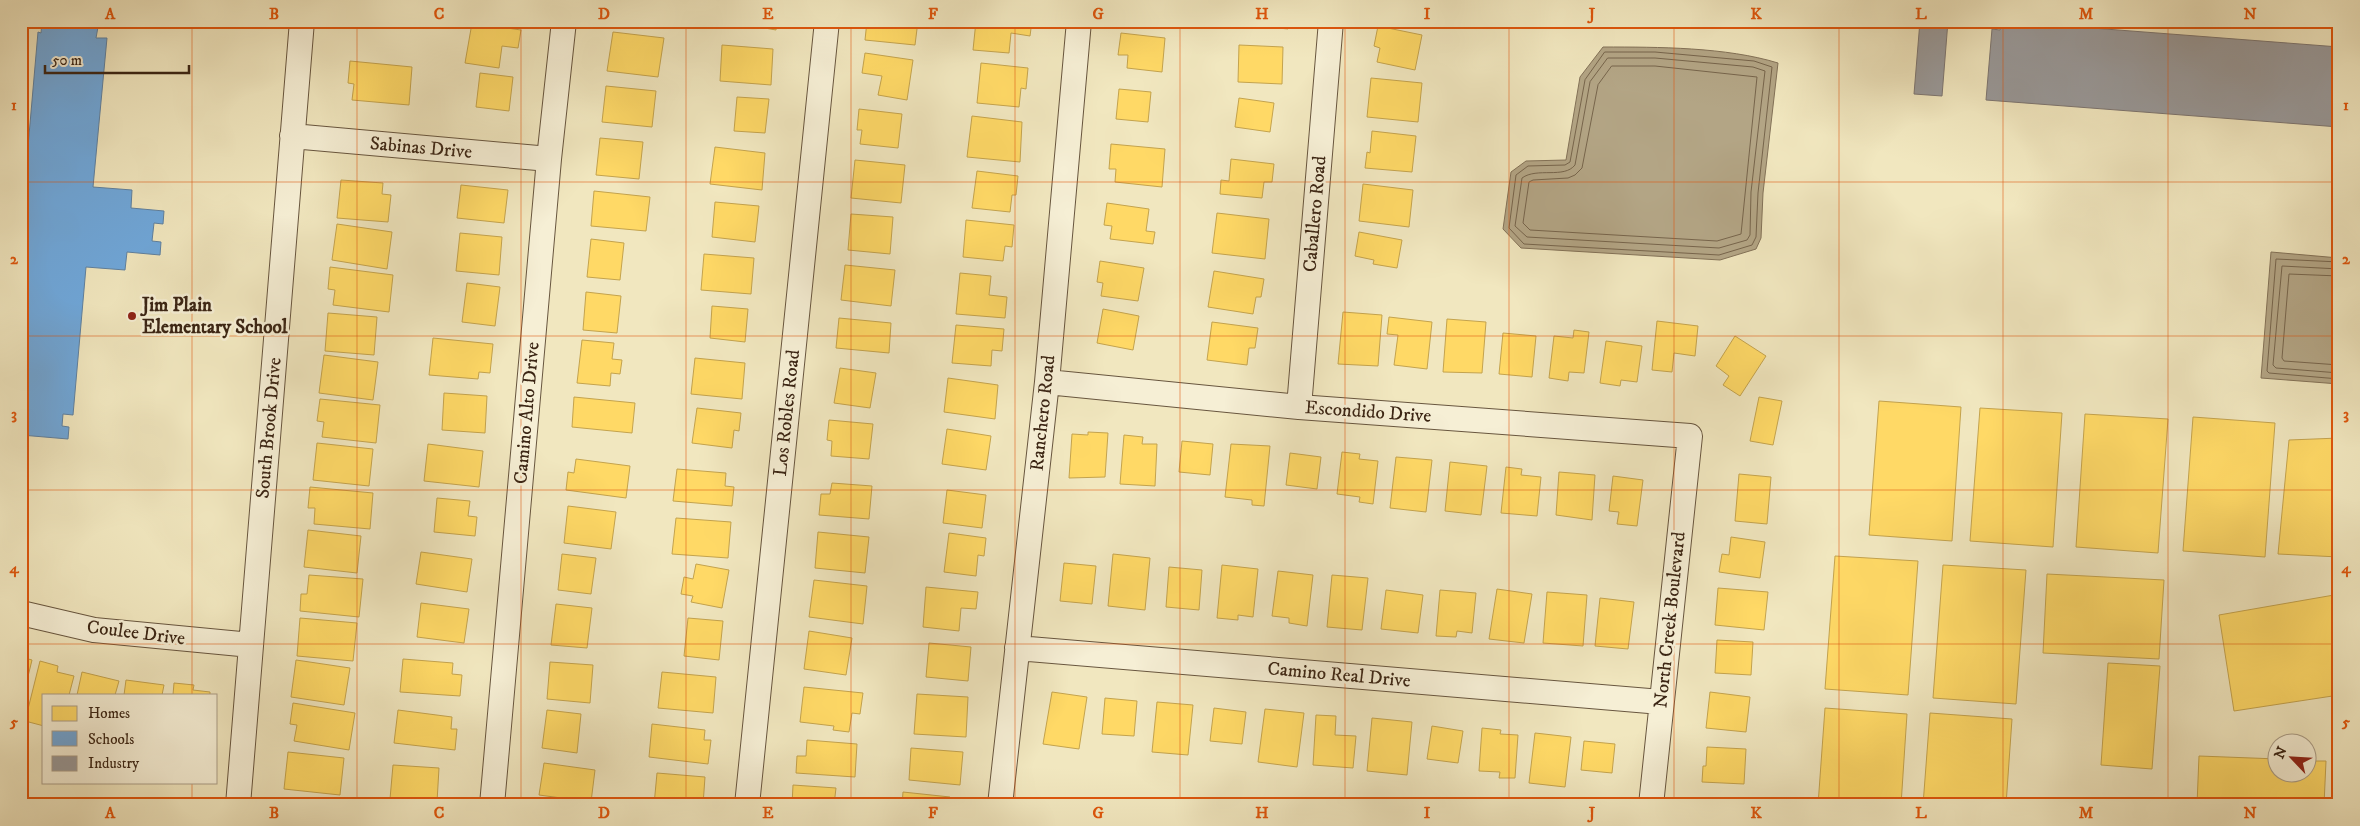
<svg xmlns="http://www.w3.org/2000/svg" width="2360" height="826" viewBox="0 0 2360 826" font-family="'IM FELL DW Pica',serif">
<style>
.water{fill:#b3a585;stroke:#837258}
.homes{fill:#ffd966;stroke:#c4a34d}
.schools{fill:#6fa8dc;stroke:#5f81a0}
.industry{fill:#999;stroke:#7d7671}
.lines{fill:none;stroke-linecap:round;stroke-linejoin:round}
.shore{stroke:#77654c;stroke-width:1}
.street-casing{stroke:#68563f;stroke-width:26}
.street{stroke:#f6efd5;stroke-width:24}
.grid{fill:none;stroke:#df560c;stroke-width:1;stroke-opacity:0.55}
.poi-dot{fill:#8f2418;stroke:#f6efd5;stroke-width:2}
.labels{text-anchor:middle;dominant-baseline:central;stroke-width:5;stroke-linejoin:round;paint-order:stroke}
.street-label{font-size:19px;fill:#3b2514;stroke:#f6efd5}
.poi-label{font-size:19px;font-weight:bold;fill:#3b2514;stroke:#f6efd5;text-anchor:start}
.neatline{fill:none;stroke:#df560c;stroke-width:2}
.grid-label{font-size:16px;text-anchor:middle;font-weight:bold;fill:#df560c}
</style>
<rect width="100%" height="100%" fill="#f1e7bf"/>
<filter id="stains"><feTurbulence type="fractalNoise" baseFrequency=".004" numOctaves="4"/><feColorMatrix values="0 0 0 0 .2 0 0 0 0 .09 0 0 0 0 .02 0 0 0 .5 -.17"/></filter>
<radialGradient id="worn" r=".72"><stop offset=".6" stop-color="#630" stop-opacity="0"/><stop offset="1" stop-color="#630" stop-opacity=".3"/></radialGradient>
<!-- water -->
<path class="water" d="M1603,47C1658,47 1726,47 1778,63L1763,193L1761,238L1756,249L1720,260L1521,248L1503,229L1511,172L1526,161L1566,160L1580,77Z
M2271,252L2339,258V384L2261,378Z"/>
<!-- homes -->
<path class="homes" d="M725,21H777L776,30Z
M867,21H918L915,45L865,40Z
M976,21H1032L1030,36L1011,33L1009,53L973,50Z
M1240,21H1289L1288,29L1240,24Z
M472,23L521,30L518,48L502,46L499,68L465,63Z
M1378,26L1422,35L1415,70L1377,62L1380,48L1374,46Z
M613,32L664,38L658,77L607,71Z
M1121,33L1165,38L1162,72L1127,68L1128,55H1118Z
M722,45L773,49L771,85L720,81Z
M1239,45L1283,47L1282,84L1238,82Z
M865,53L913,60L907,100L878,95L882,76L862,73Z
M350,61L412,67L409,105L352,100L354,84L348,83Z
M981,63L1028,68L1026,89L1021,88L1019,107L977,103Z
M480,73L513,77L509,111L476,107Z
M1371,78L1422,83L1418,122L1367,117Z
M606,86L656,91L652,127L602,122Z
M1119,89L1151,92L1148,122L1116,119Z
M737,97L769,99L765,133L734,131Z
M1239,98L1274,103L1270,132L1235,127Z
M859,109L902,114L898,148L860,144L862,130H857Z
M972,116L1022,122L1020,162L967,157Z
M1372,131L1416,136L1412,172L1365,168L1367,152L1370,153Z
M600,138L643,142L639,179L596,175Z
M1111,144L1165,149L1162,187L1115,182L1116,169H1109Z
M715,147L765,153L762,190L710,184Z
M1231,159L1274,164L1272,182H1264L1262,198L1220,194L1221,180L1229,181Z
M855,160L905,165L901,203L851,198Z
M977,171L1018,176L1016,195H1012L1010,212L972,208Z
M341,180L383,183L382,194L391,195L388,222L337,218Z
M1363,184L1413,190L1409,227L1359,221Z
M461,185L508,190L504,223L457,218Z
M594,191L650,197L646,231L591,226Z
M715,202L759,206L755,242L712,237Z
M1107,203L1149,209L1146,231L1155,232L1153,244L1110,239L1112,226L1104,225Z
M1217,213L1269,219L1265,259L1212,253Z
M851,214L893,217L890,254L848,250Z
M966,220L1014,225L1012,247L1005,246L1003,261L963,257Z
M337,224L392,232L387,269L332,260Z
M1359,232L1402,240L1397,268L1373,264L1374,260L1355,256Z
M460,233L502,237L499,275L456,271Z
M591,239L624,243L620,280L587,277Z
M704,254L754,258L751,294L701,290Z
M1100,261L1144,268L1138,301L1101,296L1103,283L1097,282Z
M845,265L895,270L891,306L841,300Z
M330,267L393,275L389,312L333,305L335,290L328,289Z
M1214,271L1264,279L1261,297H1256L1253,314L1208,307Z
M960,273L991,276L989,295L1007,297L1005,318L956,314Z
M467,283L500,287L495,326L462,322Z
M586,292L621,296L617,333L583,330Z
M712,306L748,309L745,342L710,338Z
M1103,309L1139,316L1133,350L1097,343Z
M1343,312L1382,315L1378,366L1338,364Z
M328,313L377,317L374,355L325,351Z
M1389,317L1432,322L1427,369L1394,365L1398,335L1387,334Z
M839,318L891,323L889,353L836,348Z
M1447,319L1486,322L1482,373L1443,372Z
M1657,321L1698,326L1695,356L1674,353L1672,372L1652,370Z
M1212,322L1258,328L1255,348H1249L1247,365L1207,360Z
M956,325L1004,329L1002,351L992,350L991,366L952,363Z
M1574,330L1589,332L1584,373L1569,372L1568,381L1549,378L1554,336L1573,338Z
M1503,333L1536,336L1532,377L1499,374Z
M1735,336L1766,356L1740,396L1723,385L1729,376L1716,366Z
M433,338L493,344L490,373L479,372L478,379L429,375Z
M582,340L614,343L612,359L622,360L620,374L611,373L610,386L577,383Z
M1606,341L1642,346L1637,382L1621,380L1620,386L1600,383Z
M324,355L378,362L373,400L319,393Z
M695,358L745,363L742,399L691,394Z
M840,368L876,373L870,408L834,403Z
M948,378L998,385L995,419L944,412Z
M444,393L487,396L485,433L442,430Z
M574,397L635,403L632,433L572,427Z
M1759,397L1782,401L1773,445L1750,441Z
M320,399L380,405L376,443L322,437L324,422L317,421Z
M1879,401L1961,407L1952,541L1869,535Z
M697,408L741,413L739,431L734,430L732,448L692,443Z
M1980,408L2062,413L2053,547L1970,541Z
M2085,414L2168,419L2158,553L2076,547Z
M2193,417L2275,423L2265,557L2183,551Z
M829,420L873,424L869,459L831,456L832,441L827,440Z
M947,429L991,436L986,470L942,464Z
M1088,432L1108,433L1105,477L1069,478L1072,434L1088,435Z
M1124,435L1143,437L1142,444H1157L1155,486L1120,484Z
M2339,438V557L2278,554L2289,440Z
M1182,441L1213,444L1210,475L1179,472Z
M317,443L373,449L369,486L313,480Z
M428,444L483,451L479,487L424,481Z
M1231,444L1270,446L1264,506L1252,505V500L1225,497Z
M1342,452L1360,454L1359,459L1378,461L1373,504L1359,502L1360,497L1337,494Z
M1290,453L1321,457L1317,489L1286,485Z
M1396,457L1432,460L1426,512L1390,508Z
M576,459L630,466L626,498L566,490L568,472L574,473Z
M1450,462L1487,466L1481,515L1445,511Z
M1506,467L1522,469L1521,475L1541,477L1537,516L1501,513Z
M677,469L726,473L725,486L734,487L732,506L673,501Z
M1559,472L1595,475L1592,520L1556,515Z
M1739,474L1771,477L1767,524L1735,521Z
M1613,476L1643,480L1637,526L1617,524L1619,512L1609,511Z
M832,483L872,486L869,519L819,515L821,494H830Z
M310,487L373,493L370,529L314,524L315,508H308Z
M947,490L986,495L982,528L943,523Z
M437,498L470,501L468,516L477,517L475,536L434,532Z
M568,506L616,512L611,549L564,543Z
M676,518L731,522L728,558L672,554Z
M308,530L361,536L357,573L304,567Z
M818,532L869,537L865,573L815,568Z
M949,533L986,538L984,556L978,555L976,576L944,572Z
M1731,537L1765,542L1760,578L1719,572L1722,554L1729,555Z
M421,552L472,559L467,592L416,584Z
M562,554L596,558L591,594L558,590Z
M1113,554L1150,558L1145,610L1108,606Z
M1835,556L1918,561L1908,695L1825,689Z
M1064,563L1096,566L1092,604L1060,601Z
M696,564L729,570L722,608L691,602L693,596L681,594L684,577L693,579Z
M1222,565L1258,569L1253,617L1238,615V620L1217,618Z
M1943,565L2026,570L2016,704L1933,698Z
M1169,567L1202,570L1199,610L1166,607Z
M1278,571L1313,575L1307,626L1289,623V618L1272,616Z
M2047,574L2164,580L2159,659L2043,653Z
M309,575L363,579L359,617L300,611L301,594H307Z
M1332,575L1368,578L1362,630L1327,627Z
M814,580L867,586L863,624L809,617Z
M926,587L978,592L976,609L961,608L959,631L923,627Z
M1718,588L1768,592L1764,630L1715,625Z
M1497,589L1532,594L1524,643L1489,639Z
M1386,590L1423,595L1418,633L1381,629Z
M1440,590L1476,593L1472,633L1457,631L1456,637L1436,636Z
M1547,592L1587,595L1583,646L1543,643Z
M2334,595L2339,622V695L2234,711L2219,615Z
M1600,598L1634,602L1628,649L1595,646Z
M421,603L469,609L464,643L417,637Z
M556,604L592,608L587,648L551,645Z
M300,618L357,623L353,661L297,656Z
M688,618L723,621L719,660L684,656Z
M809,631L852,638L846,675L804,669Z
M1717,640L1753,642L1751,675L1715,673Z
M929,643L971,647L968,681L926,677Z
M21,657L32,660L21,705Z
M403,659L453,663L452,674L462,675L460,696L400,692Z
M296,660L350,668L344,705L291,697Z
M40,661L58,666L57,672L74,676L69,695H44V726L25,721Z
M550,662L593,665L590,703L547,699Z
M2108,663L2160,666L2152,769L2101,765Z
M82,672L119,681L115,695H77Z
M662,672L716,677L713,713L658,708Z
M126,680L164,685L162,695H124Z
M174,683L194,685L193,690L210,692V695H173Z
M804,687L863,693L860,714L852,713L849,732L833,730L834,726L800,722Z
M1052,692L1087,697L1079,749L1043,744Z
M1710,692L1750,697L1746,732L1706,728Z
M917,694L968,697L966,737L914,734Z
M1105,698L1137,701L1134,736L1102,734Z
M1157,702L1193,705L1188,755L1152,752Z
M293,703L355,713L349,750L294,741L297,725L290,724Z
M1214,708L1246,712L1242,744L1210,741Z
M1825,708L1907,714L1901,805H1818Z
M1265,709L1304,713L1297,767L1258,762Z
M398,710L452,717L451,729H457L455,750L394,743Z
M547,710L581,714L577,753L542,748Z
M1930,713L2012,719L2006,805H1923Z
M1316,715L1336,716L1335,735L1356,736L1353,768L1313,765Z
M1372,718L1412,722L1407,775L1367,771Z
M652,724L705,730L704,740H711L708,764L649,757Z
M1432,726L1463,731L1458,763L1427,759Z
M1482,728L1501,730L1500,734L1518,735L1515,778H1499L1500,772L1479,771Z
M1535,733L1571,737L1565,787L1529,783Z
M807,740L857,744L855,777L796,773L797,756H806Z
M1584,741L1615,744L1612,773L1581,770Z
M1707,747L1746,749L1744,784L1702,782L1703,766H1706Z
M911,748L963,752L960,785L909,780Z
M288,752L344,758L340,795L284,789Z
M2199,756L2278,759V774H2308V761H2326L2324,805H2197Z
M544,763L595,770L591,802L539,795Z
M393,765L439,768L437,802L390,799Z
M657,773L705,777L703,805H654Z
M793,785L836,788L834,805H792Z
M903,792L950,797L949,805H902Z
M21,797L36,801L35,805H21Z
M1706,800L1748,803V805H1706Z
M1096,802L1121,805H1096Z"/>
<!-- schools -->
<path class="schools" d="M42,21H106L105,27H98L96,38H107L93,187L132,190L131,208L164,211L163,224L154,223L152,241L161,242L160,255L127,252L125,270L86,267L73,415L63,414L62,426L69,427L68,439L21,435V181H25L38,32L41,33Z"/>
<!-- industry -->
<path class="industry" d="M1920,21H1948L1942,96L1914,94Z
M2001,21L2339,47V127L1986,100L1992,29L2000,30Z"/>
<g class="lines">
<!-- shore -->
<path class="shore" d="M1605,52H1655L1754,61L1772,67L1758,193L1756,237L1752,245L1719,255L1524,244L1509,228L1516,175L1528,166L1565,165L1570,162L1585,80Z
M1608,58H1655L1753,67L1765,71L1751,192L1750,235L1747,240L1719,248L1527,237L1515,226L1522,178C1537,167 1564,179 1575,165L1590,82Z
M1612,66H1655L1757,77L1741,234L1717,241L1530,230L1523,223L1529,182L1533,180L1568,178L1575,175L1582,168L1598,85Z
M2339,262L2276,259L2267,371L2269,373L2339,379
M2339,269L2282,266L2273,365L2276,368L2339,373
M2339,276L2289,274L2282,358L2284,361L2339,365"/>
<defs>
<path id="street" d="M292,136L549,159
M1047,382L1299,407L1690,436L1651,805
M1299,407L1331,21
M21,613L94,630L251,645
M1017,648L1661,702
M238,805L302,21
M492,805L549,159L564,21
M747,805L827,21
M1000,805L1047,382L1079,21"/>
</defs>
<!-- street casing -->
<use href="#street" class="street-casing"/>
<!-- street -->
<use href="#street" class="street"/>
</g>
<!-- grid -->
<path class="grid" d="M192,21V695M357,21V805M521,21V805M686,21V805M851,21V805M1015,21V805M1180,21V805M1345,21V805M1509,21V805M1674,21V805M1839,21V805M2003,21V805M2168,21V805M21,182H2339M21,336H2339M21,490H2339M21,644H2339M192,782V805"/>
<!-- markers -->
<circle class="poi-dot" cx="132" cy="316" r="5"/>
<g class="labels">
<!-- street labels -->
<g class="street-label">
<text transform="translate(421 148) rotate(5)">Sabinas Drive</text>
<text transform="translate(1315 214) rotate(-85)">Caballero Road</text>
<text transform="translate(1368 412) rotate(4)">Escondido Drive</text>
<text transform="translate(527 413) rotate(-85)">Camino Alto Drive</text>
<text transform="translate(787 413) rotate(-84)">Los Robles Road</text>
<text transform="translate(1043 413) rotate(-84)">Ranchero Road</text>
<text transform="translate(269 428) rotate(-85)">South Brook Drive</text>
<text transform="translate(1670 620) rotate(-84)">North Creek Boulevard</text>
<text transform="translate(136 633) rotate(7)">Coulee Drive</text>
<text transform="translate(1339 675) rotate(5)">Camino Real Drive</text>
</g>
<!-- poi labels -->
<g class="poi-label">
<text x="142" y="305">Jim Plain<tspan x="142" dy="22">Elementary School</tspan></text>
</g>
</g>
<!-- margin -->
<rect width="2360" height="826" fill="none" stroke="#f1e7bf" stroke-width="55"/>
<!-- legend -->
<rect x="42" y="694" width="175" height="90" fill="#f6efd5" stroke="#ab9e88"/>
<rect x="52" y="706" width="25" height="15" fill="#ffd966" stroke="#ab9e88"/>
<text x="88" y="718" font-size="15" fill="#3b2514">Homes</text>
<rect x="52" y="731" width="25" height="15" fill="#6fa8dc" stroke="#ab9e88"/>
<text x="88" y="744" font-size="15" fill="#3b2514">Schools</text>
<rect x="52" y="756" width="25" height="15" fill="#999999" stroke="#ab9e88"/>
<text x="88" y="768" font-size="15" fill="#3b2514">Industry</text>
<!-- north arrow -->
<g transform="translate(2292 758) rotate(295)"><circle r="24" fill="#f6efd5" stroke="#ab9e88"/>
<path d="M0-4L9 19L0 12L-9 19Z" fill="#8f2418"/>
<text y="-8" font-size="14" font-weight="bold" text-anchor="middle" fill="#3b2514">N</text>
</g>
<!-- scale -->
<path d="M45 65v8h144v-8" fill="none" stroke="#3b2514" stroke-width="2.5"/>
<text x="52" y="65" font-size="15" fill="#3b2514" stroke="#f6efd5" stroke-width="4" paint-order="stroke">50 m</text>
<rect x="28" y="28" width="2304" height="770" class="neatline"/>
<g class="grid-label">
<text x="110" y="19">A</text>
<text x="274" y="19">B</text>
<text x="439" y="19">C</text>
<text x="604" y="19">D</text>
<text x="768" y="19">E</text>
<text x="933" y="19">F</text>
<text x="1098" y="19">G</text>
<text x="1262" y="19">H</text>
<text x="1427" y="19">I</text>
<text x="1592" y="19">J</text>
<text x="1756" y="19">K</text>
<text x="1921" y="19">L</text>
<text x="2086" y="19">M</text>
<text x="2250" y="19">N</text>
<text x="14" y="110">1</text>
<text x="2346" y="110">1</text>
<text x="14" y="264">2</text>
<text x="2346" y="264">2</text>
<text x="14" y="419">3</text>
<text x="2346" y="419">3</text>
<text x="14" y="573">4</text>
<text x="2346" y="573">4</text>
<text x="14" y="727">5</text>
<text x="2346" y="727">5</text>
<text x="110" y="818">A</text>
<text x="274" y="818">B</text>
<text x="439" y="818">C</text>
<text x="604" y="818">D</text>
<text x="768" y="818">E</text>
<text x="933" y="818">F</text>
<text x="1098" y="818">G</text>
<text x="1262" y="818">H</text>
<text x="1427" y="818">I</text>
<text x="1592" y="818">J</text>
<text x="1756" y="818">K</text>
<text x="1921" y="818">L</text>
<text x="2086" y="818">M</text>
<text x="2250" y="818">N</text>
</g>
<rect width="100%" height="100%" filter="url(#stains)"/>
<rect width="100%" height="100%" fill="url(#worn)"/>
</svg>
